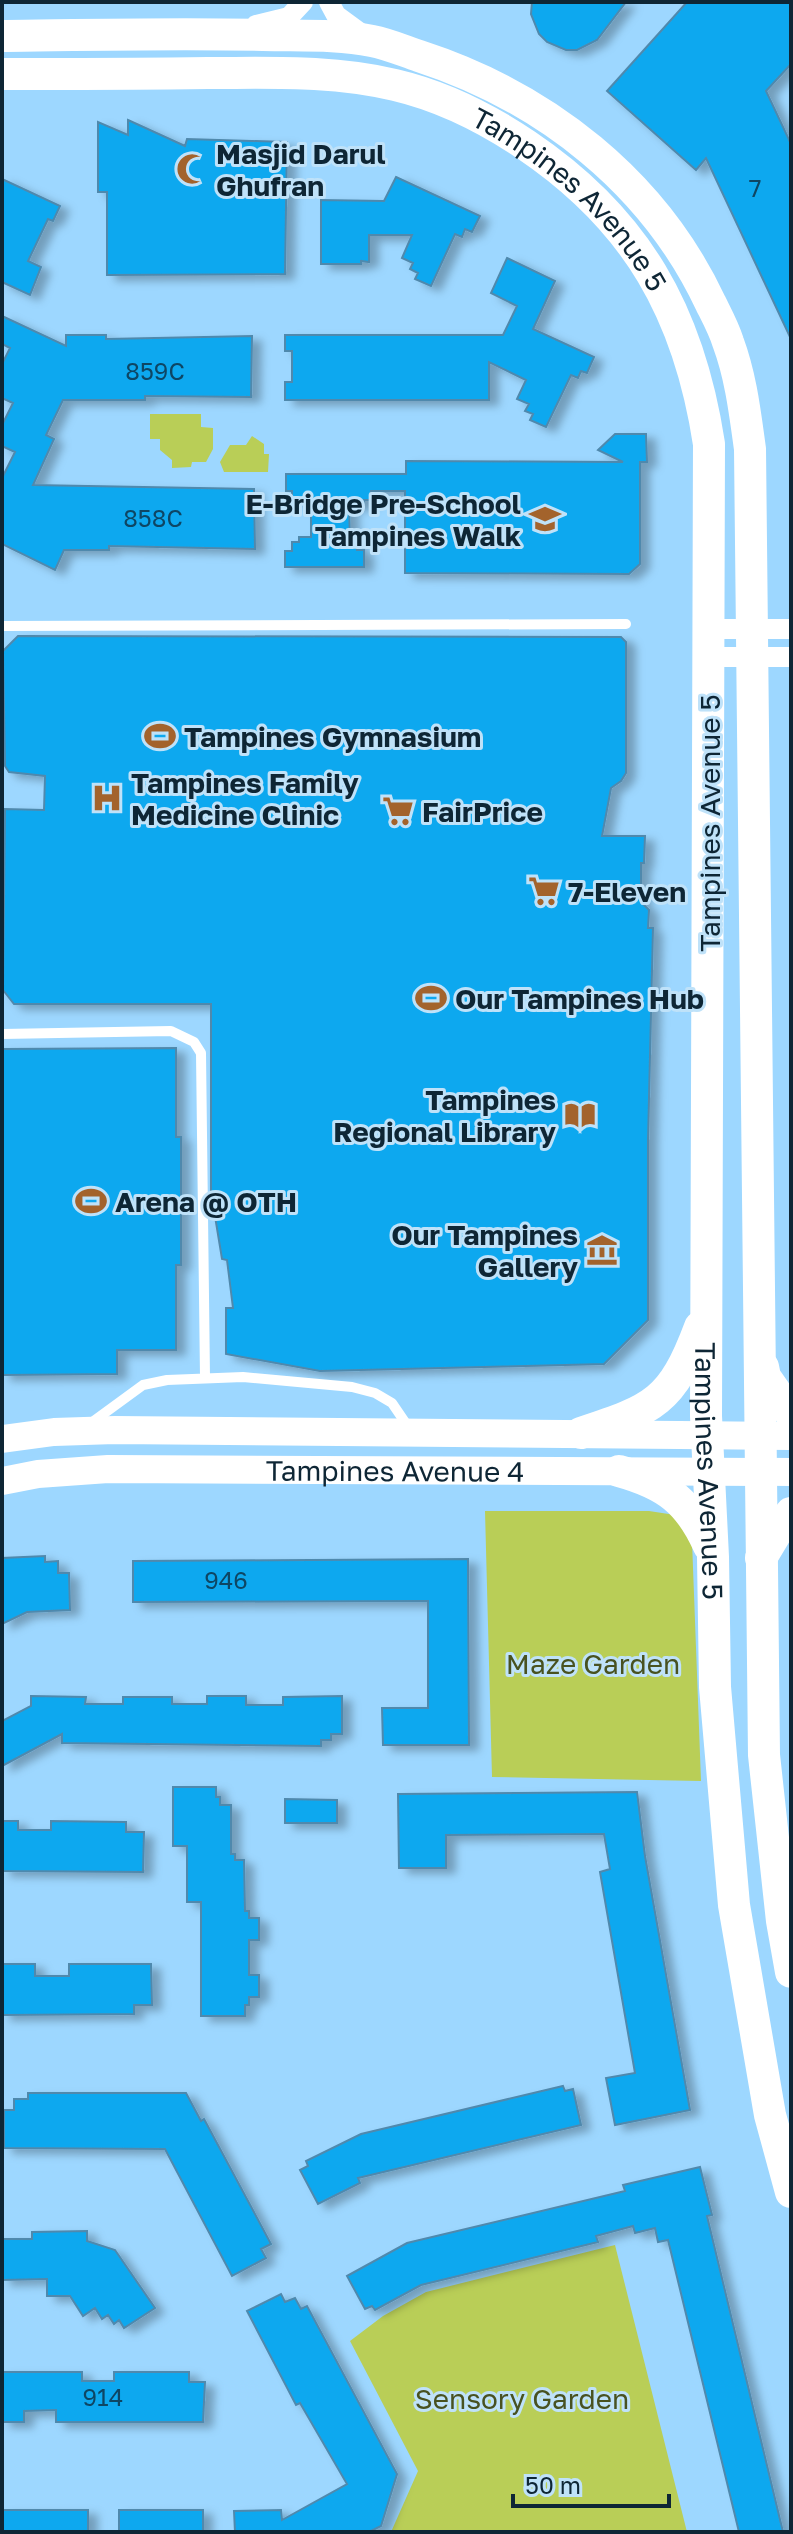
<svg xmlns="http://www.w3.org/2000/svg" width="793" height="2534" viewBox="0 0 793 2534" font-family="'Golos Text',sans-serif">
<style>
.green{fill:#b9ce57}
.building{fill:#0fa8ef;stroke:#5089ad;stroke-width:2;filter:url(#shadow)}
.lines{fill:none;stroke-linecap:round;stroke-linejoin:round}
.lane{stroke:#fff;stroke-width:10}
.street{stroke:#fff;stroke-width:20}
.secondary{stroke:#fff;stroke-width:28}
.primary{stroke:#fff;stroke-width:32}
.labels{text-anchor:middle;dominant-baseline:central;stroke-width:6;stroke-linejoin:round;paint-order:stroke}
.number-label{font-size:24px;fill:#0e4664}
.poi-label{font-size:28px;font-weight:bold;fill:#0e2635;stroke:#bfe2f9;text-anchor:start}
.street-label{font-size:28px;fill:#0e2635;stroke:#bfe2f9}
.park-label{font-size:28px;fill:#485220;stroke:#bfe2f9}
</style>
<defs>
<filter id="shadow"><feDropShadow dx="9" dy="5" stdDeviation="4" flood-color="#0004"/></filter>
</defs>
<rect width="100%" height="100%" fill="#9dd7ff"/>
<!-- green -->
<path class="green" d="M150,414H201V427L213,428V449L206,462H192L191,467L172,468V460L160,450V439H150Z
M252,436L264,444V454H269L268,472H224L220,462L230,445H246Z
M485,1511H649L675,1515L692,1541L701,1781L492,1777Z
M615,2245L687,2532H391L418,2471L350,2341L383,2316L426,2292Z"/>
<!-- building -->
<path class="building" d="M532,2H626L597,40L577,50H566L547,42L539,34L531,14Z
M687,2H791V64L766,91L791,144V339L706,158L696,170L607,91Z
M128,120L185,146L187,139L287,142L285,274L107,275V192H98V122L128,135Z
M396,177L480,216L472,232L465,229L462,237L455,234L431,286L415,279L418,273L410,269L413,263L402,258L412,235H369V262L361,261V264H321V200L384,201Z
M2,179L60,206L53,221L48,219L28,261L41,267L30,295L2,282Z
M507,258L555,281L533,329L594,357L587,373L581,371L578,378L571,375L546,427L530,420L533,414L525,411L529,404L517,399L526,380L489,362V400H285V382H292V351H285V335H503L517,306L491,293Z
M2,316L66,346V335H106V339L252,336L251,397L145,396V400H63L46,435L54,439L33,485L254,489L255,549L109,546V550H64L55,570L2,544V478L15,452L2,446V425L13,403L2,398V364L10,348L2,344Z
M615,434H646L647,462H640V564L629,574L405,573V491H371V500H364V505H349L350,542H357V550H364V567H285V551H292V542H299V537H311V504H300V500H292V491H286V474H406V461L623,462L598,450Z
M18,636L621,637L626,642V773L621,781L611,788L602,836H645L644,863H641V902L649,910L648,928H653L648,1141V1320L604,1364L320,1371L226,1354V1308H233L227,1260L222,1259L211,1192V1004H14L3,990L5,809L44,810L45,776L9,772L5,766L3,651Z
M176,1048V1137H181V1265H176V1350H117V1374L2,1375V1049Z
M45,1556V1562L58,1561V1573H69L70,1610L27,1612L2,1624V1558Z
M468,1559L469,1745H383L382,1708H428V1601L133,1602V1561Z
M31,1696L86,1697L85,1704H123V1697H172V1704H207V1696H246V1705H283V1697L342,1696V1734H331V1740H321V1746L62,1743V1734L2,1766V1721L31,1706Z
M173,1787H216V1797H220V1805H231V1854H235V1860H244L245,1911H249V1918H259V1940H249V1975H259V1997H249V2005H245V2016H201V1902H187V1846H173Z
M637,1792L645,1856L690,2110L615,2125L606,2078L635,2073L600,1872L610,1869L604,1834L446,1835V1868H399L398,1794Z
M285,1799L337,1800V1823H285Z
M2,1821H18V1830H51V1821L126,1822V1832H144L143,1872L2,1871Z
M2,1964H35V1976H69V1964H151L152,2005H134V2014L2,2015Z
M563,2086L565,2091L573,2089L581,2125L358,2178L360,2183L318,2204L300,2170L308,2166L306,2161L361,2134Z
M28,2093H186L201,2121L204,2119L271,2244L261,2249L266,2258L232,2276L165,2149L4,2148V2110H14V2099H28Z
M700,2167L712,2215L707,2216L783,2532H739L668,2240L658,2242L655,2228L635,2233L633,2226L596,2236L598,2242L421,2285L375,2310L372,2306L365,2309L347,2276L407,2243L625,2191L623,2185Z
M87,2231V2241L115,2250L155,2308L124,2328L119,2320L114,2324L108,2315L102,2319L95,2308L83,2316L70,2296H47V2279L2,2280V2239H32V2232Z
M281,2294L285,2302L295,2298L301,2309L307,2306L397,2474L381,2526L369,2532H235L234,2511L281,2510L282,2520L347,2484L300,2403L296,2405L247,2311Z
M2,2372H82V2381H114V2372H189V2382H205L203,2422H56V2410L24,2411V2422H2Z
M3,2510H88V2532H3Z
M119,2510H203V2532H119Z"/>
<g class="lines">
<!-- lane -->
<path class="lane" d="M2,626L626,624
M2,1034L171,1031L194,1042L201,1053L205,1377
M91,1423L143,1385L167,1380L243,1377L352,1387L375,1393L392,1403L409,1428"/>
<!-- street -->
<path class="street" d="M329,2L336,15L366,37
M256,25L289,17L303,2
M709,629H791
M708,657H791"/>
<!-- secondary -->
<g class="secondary">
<path d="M2,1439L54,1432L115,1430L791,1436"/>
<path id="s1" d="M2,1481L38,1474L108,1469L791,1472"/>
</g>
<!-- primary -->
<g class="primary">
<path d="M2,36C89,35 176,33 263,35C299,36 337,34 372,41C388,44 404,51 419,56C545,97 654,182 711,304C717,316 724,329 728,342C741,377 745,413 750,449L764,1755L782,1921L791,1972"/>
<path id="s2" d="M2,74C71,74 139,74 208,73C270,73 333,70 395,85C442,96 486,118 526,145C637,220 689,313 709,444L706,1416L713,1557L715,1687L734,1905L770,2115L791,2192"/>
<path d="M763,1367L765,1377L791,1414"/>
<path d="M581,1433C654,1409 672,1402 700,1327"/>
<path d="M619,1471C666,1484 689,1501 709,1546"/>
<path d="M761,1558L779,1528L791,1513"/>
</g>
</g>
<!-- icons -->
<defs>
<symbol id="mosque-bare" viewBox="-9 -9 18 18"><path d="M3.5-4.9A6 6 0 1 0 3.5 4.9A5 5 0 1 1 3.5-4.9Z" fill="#a3632c" stroke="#bfe2f9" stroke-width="2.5" paint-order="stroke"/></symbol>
<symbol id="school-bare" viewBox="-9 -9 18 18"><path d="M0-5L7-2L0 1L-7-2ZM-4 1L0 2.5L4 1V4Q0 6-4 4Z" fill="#a3632c" stroke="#bfe2f9" stroke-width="2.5" paint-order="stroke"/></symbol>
<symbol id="stadium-bare" viewBox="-9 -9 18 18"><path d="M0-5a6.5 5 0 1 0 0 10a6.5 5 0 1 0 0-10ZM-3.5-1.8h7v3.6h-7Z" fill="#a3632c" stroke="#bfe2f9" stroke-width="2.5" paint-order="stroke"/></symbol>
<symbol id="hospital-bare" viewBox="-9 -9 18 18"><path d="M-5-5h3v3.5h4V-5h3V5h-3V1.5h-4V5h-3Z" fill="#a3632c" stroke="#bfe2f9" stroke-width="2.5" paint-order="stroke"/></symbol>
<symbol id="supermarket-bare" viewBox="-9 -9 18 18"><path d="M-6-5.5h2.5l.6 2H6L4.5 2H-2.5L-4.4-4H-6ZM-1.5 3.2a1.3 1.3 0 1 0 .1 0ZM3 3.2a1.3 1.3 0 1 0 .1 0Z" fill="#a3632c" stroke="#bfe2f9" stroke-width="2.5" paint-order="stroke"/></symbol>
<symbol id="library-bare" viewBox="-9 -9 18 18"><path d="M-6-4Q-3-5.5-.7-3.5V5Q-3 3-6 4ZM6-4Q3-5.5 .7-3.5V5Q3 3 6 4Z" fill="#a3632c" stroke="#bfe2f9" stroke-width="2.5" paint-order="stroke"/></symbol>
<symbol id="museum-bare" viewBox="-9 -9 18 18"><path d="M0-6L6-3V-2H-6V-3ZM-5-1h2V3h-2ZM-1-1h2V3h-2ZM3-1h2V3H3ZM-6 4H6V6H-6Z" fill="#a3632c" stroke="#bfe2f9" stroke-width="2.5" paint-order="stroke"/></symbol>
</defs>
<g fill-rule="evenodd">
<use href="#mosque-bare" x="170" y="147" width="44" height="44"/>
<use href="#school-bare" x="523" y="497" width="44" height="44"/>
<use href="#stadium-bare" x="138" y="714" width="44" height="44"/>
<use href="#hospital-bare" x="85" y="776" width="44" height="44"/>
<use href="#supermarket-bare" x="376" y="789" width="44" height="44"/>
<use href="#supermarket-bare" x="522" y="869" width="44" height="44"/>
<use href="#stadium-bare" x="409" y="976" width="44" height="44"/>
<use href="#library-bare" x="558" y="1093" width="44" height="44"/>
<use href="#stadium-bare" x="69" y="1179" width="44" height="44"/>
<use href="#museum-bare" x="580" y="1228" width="44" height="44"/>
</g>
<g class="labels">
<!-- number labels -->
<g class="number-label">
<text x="755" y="187">7</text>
<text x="155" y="370">859C</text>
<text x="153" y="517">858C</text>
<text x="226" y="1579">946</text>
<text x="103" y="2396">914</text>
</g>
<!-- poi labels -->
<g class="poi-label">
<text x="216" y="153">Masjid Darul<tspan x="216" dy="32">Ghufran</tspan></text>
<text x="521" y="503" text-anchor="end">E-Bridge Pre-School<tspan x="521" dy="32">Tampines Walk</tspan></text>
<text x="184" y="736">Tampines Gymnasium</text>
<text x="131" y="782">Tampines Family<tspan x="131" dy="32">Medicine Clinic</tspan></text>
<text x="422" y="811">FairPrice</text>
<text x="568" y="891">7-Eleven</text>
<text x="455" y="998">Our Tampines Hub</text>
<text x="556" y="1099" text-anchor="end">Tampines<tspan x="556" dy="32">Regional Library</tspan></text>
<text x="115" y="1201">Arena @ OTH</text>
<text x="578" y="1234" text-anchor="end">Our Tampines<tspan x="578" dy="32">Gallery</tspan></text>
</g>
<!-- street labels -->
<g class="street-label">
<text stroke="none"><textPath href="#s2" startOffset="608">Tampines Avenue 5</textPath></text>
<text transform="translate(709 823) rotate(-90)">Tampines Avenue 5</text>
<text stroke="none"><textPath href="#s1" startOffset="394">Tampines Avenue 4</textPath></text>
<text stroke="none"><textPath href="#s2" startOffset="1928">Tampines Avenue 5</textPath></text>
</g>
<!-- park labels -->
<g class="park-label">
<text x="593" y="1663">Maze Garden</text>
<text x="522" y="2398">Sensory Garden</text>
</g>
</g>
<!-- border -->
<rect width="793" height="2534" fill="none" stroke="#0e2635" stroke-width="8"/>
<!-- scale -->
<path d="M513 2494v12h156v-12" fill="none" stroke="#0e2635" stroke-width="4"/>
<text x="525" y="2494" font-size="24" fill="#0e2635" stroke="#bfe2f9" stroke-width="6" paint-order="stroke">50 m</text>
</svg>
